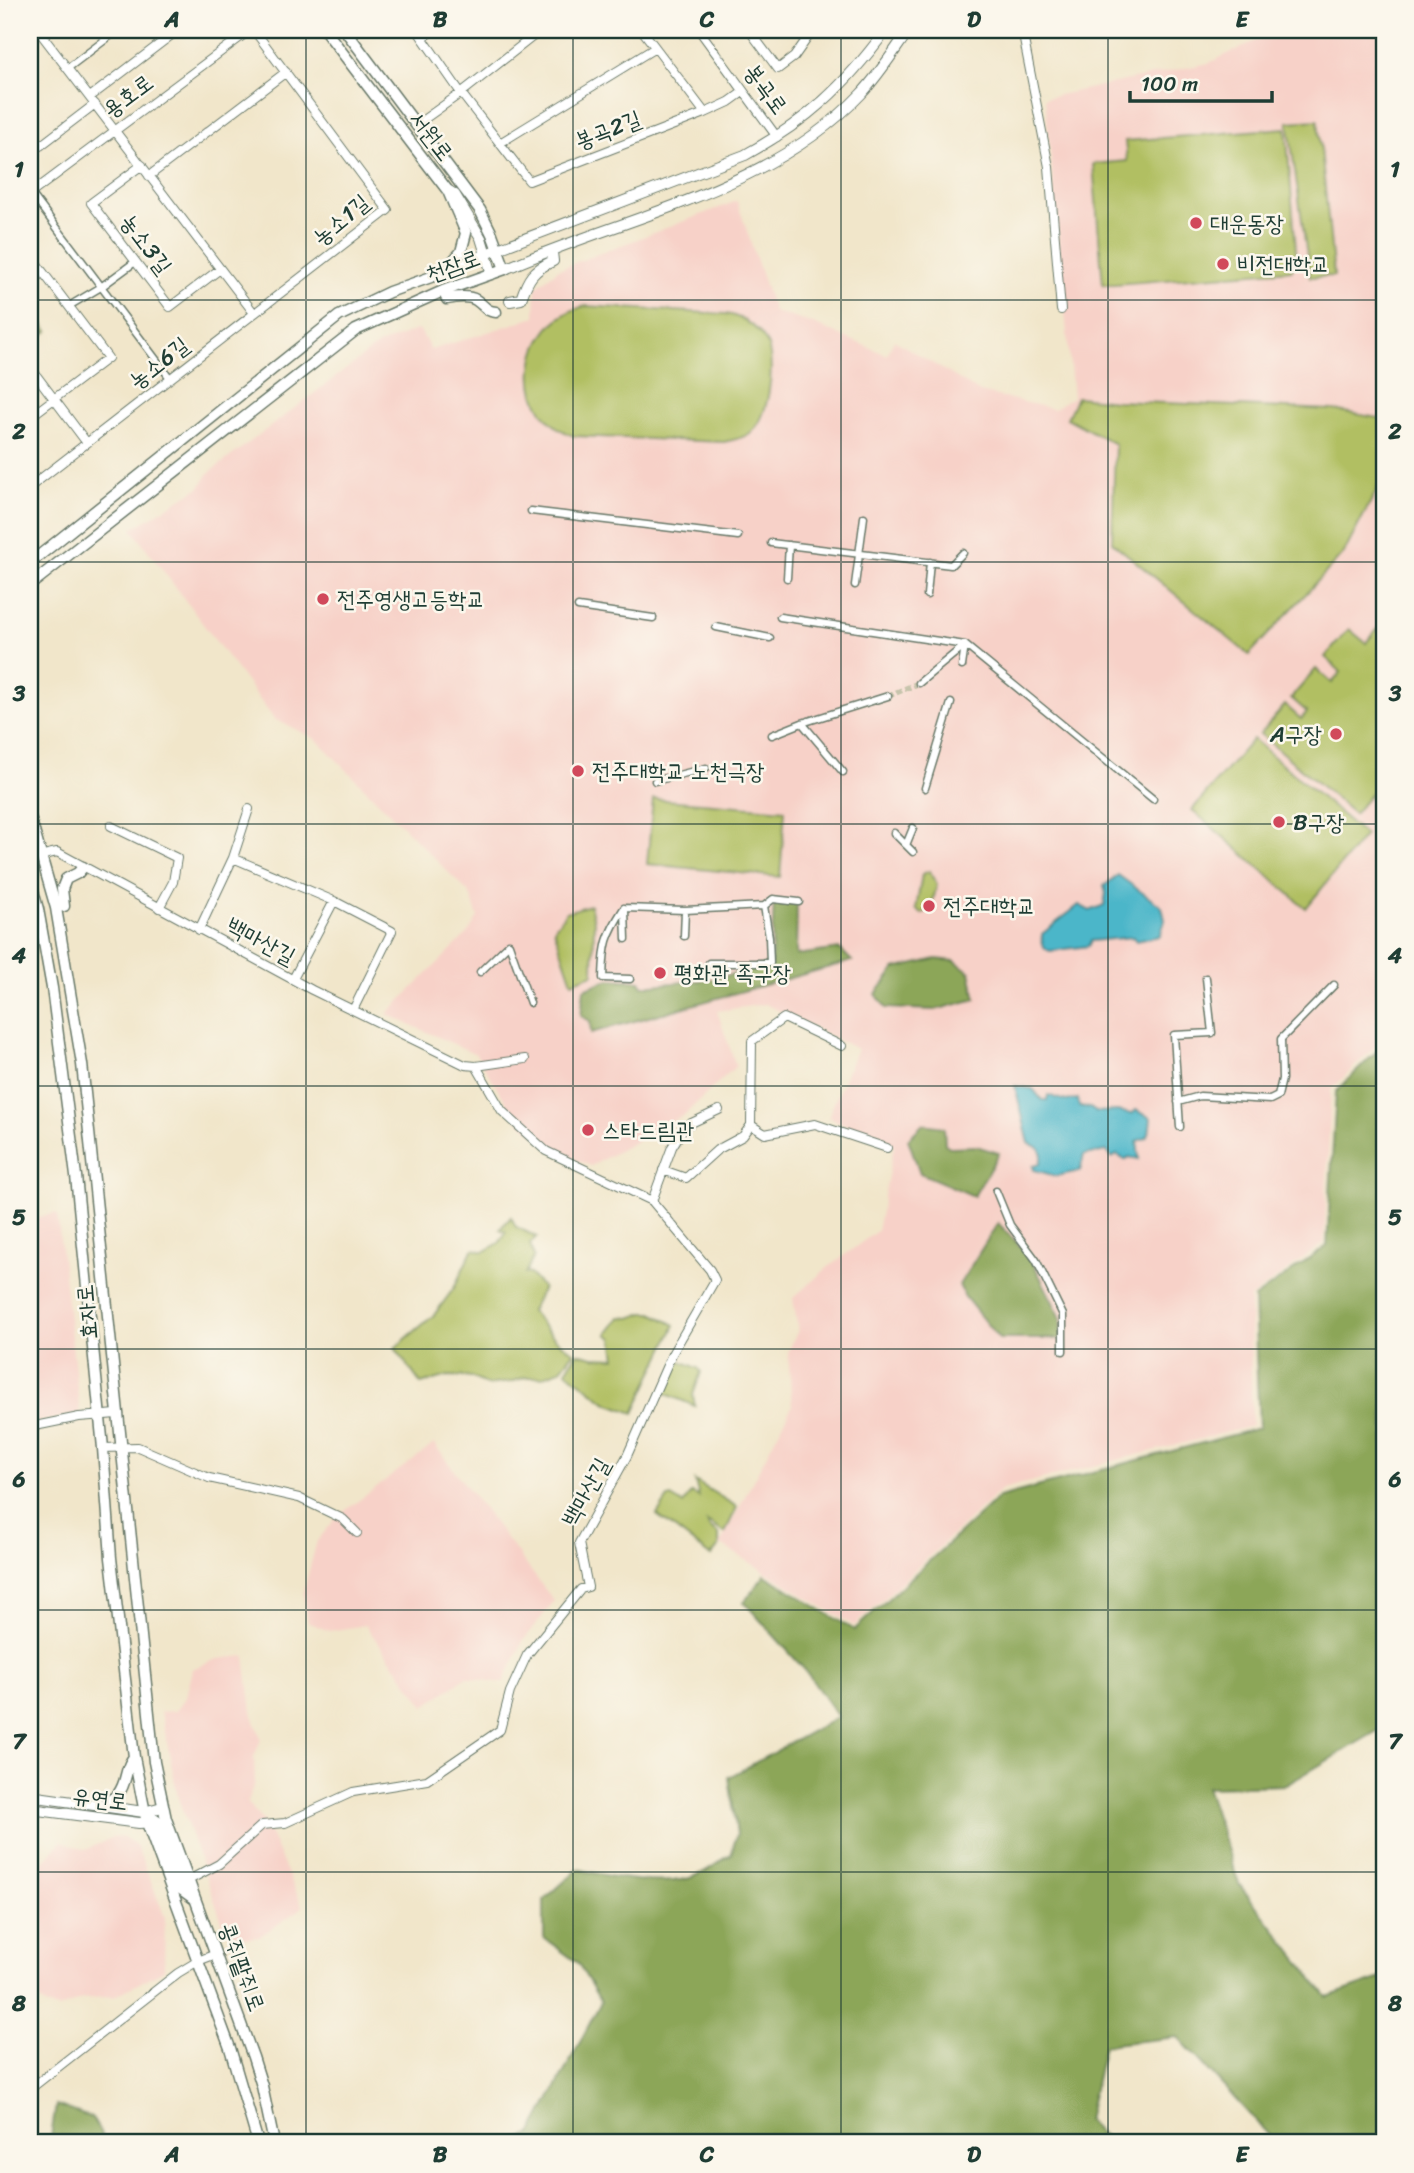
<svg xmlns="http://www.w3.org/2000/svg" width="1414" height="2173" viewBox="0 0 1414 2173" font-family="Sriracha,'Poor Story',sans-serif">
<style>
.built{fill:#f7d1c8}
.green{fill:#b1bf62;stroke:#687e4b;stroke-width:2}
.forest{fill:#8ca658;stroke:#567246;stroke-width:2}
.water{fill:#4cb6c9;stroke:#367a7e;stroke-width:2}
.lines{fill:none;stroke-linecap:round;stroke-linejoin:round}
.pedestrian-tunnel{stroke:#c7c4ac;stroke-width:6;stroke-dasharray:6 3;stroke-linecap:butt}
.pedestrian-casing{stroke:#687868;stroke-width:9}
.minor-casing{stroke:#687868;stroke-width:10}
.tertiary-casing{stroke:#687868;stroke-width:12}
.secondary-casing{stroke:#687868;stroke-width:13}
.pedestrian{stroke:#fff;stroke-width:6}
.minor{stroke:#fff;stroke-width:8}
.tertiary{stroke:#fff;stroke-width:10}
.secondary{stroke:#fff;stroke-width:10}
.grid{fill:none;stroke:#1f3d34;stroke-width:2;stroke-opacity:0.55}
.poi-dot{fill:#d1495b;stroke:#fbf7ec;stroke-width:2.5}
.labels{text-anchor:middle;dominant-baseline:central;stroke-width:5;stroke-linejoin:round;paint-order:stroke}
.street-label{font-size:23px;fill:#1f3d34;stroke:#fbf7ec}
.poi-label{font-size:23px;fill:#1f3d34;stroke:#fbf7ec;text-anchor:start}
.neatline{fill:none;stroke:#1f3d34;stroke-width:2.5}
.grid-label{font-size:23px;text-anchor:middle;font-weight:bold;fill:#1f3d34}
</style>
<rect width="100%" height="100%" fill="#fbf7ec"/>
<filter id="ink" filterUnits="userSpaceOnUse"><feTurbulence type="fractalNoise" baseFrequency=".0143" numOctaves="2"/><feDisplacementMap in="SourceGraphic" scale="14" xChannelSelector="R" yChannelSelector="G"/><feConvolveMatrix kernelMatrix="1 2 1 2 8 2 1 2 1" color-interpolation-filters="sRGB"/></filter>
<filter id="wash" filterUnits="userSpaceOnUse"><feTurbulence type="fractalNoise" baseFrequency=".00686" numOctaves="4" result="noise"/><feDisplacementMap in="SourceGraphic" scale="28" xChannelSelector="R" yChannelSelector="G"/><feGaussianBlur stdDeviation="1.57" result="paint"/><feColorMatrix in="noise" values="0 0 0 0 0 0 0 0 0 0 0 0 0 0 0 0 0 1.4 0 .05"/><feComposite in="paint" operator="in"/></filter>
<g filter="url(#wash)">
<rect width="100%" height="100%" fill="#f1e6ca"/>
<!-- built -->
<path class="built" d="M1278,30H1384V1038L1331,1090L1324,1243L1250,1298L1252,1426L1002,1489L854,1626L720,1544L792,1406L788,1352L798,1330L793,1298L826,1269L877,1231L894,1146L828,1117L857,1049L765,1004L717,1011L736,1066L684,1115L591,1166L551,1149L516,1118L476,1054L387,1014L468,933L478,917L470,894L316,739L274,719L132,529L200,487L209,473L378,345L419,329L431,350L535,317L536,287L559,269L737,201L774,312L811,323L887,355L894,340L980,392L1054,409L1073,397L1045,98L1209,63Z
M57,1213L80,1414L30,1423V1219Z
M434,1444L554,1601L523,1641L503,1683L466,1677L425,1706L365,1625L329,1631L308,1622L303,1593L317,1541L338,1516Z
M245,1656L252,1712L261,1739L254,1757L255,1783L247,1802L265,1824L303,1907L259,1937L248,1938L226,1933L178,1798L161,1712L175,1711L186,1697L192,1669L217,1659Z
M113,1837L125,1838L136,1845L165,1917L164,1970L115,1996L82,1999L58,2009L47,2006L30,1995V1877L62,1841L86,1850Z"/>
<!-- green -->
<path class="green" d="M1318,120L1334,276L1310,277L1288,122Z
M1286,128L1297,262L1291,270L1103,285L1093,164L1127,161L1125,141Z
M586,306L726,314C742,316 762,330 768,346C775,367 769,419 750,433C742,439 733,440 724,442L574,436C511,414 521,320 586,306Z
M30,307L48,331L30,345Z
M1077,397L1116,401L1333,410L1384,419V476L1344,553L1249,655L1112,542L1115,444L1067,418Z
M1349,629L1366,643L1377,629L1384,635V778L1354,814L1260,734L1285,705L1301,719L1307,712L1291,698L1316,669L1332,683L1341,672L1325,657Z
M1253,739L1365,835L1306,908L1192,810Z
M653,799L785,810L780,877L647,864Z
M929,871L937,885L931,908L922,914L916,909L922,874Z
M590,905L594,921L593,974L572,982L554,929L566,912Z
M511,1217L516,1227L537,1237L530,1244L534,1257L525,1273L530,1274L543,1288L531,1311C544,1327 556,1342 574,1352L560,1370L541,1377H526L511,1382L487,1385L471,1377L448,1376L421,1384L395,1348L434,1315L454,1288L471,1252L474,1249L484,1252L499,1243L506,1232L500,1229Z
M644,1313H652L675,1325L634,1413L607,1403L566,1371L577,1353L593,1357L616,1358L613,1338L607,1334L620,1317L630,1318Z
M678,1360L698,1368L701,1372L693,1395L695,1406L664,1393Z
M695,1481L737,1507L725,1533L707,1522L709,1527L719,1534V1546L711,1556L657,1515L668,1498L671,1497L683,1504L691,1493L699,1497Z"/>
<!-- forest -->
<path class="forest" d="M774,901L797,904L796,955L840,949L852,961L591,1033L590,1021L581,1016L584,989L609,979L640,981L643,986L715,979L771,963Z
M936,959L955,961L970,972L976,999L935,1010L886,1008L876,994L895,969Z
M1384,1044V1727L1286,1785L1206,1787L1239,1884L1327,1997L1384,1977V2143H1276L1178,2037L1104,2045L1087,2120L1110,2143H508L531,2135L601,2002L578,1963L544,1938V1900L578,1869C608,1877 669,1889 698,1875C709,1870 720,1861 731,1855L737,1834L729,1777L838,1717L805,1670L744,1602L765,1575L854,1630L999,1497L1259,1428L1254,1298L1327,1246L1336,1092Z
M923,1124L944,1127L945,1144L950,1147L976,1146L999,1153L974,1196L920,1173L908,1139Z
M998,1223L1030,1257L1061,1318V1339H999L965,1297L959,1285Z
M56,2105L92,2118L106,2143H50Z"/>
<!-- water -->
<path class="water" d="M1118,875L1162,907L1165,920L1160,936L1136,941L1133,937L1091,941L1088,946L1050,951C1042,948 1042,942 1042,934L1079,905L1090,911L1104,905L1106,893L1104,886Z
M1015,1086L1033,1089L1042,1100H1047L1048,1095L1066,1101L1078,1099L1079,1107L1090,1108L1096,1112L1117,1111L1132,1114L1136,1110L1151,1118L1149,1134L1146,1138L1137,1141L1139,1159L1129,1157L1125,1160L1117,1155L1112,1158L1107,1151L1084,1155L1080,1171L1056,1176L1034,1170L1033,1166L1040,1164L1042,1154L1039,1148L1029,1143Z"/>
</g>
<g filter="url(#ink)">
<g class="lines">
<!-- pedestrian-tunnel -->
<path class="pedestrian-tunnel" d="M888,696L919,683"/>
<defs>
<path id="pedestrian" d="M68,68L118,30
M30,192L170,378
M69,306L101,287L135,262
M531,511L738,536
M771,543L951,565L963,553
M787,578L789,545
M855,585L864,517
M927,595L930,562
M578,607L653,618
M780,617L965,645L1153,799
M716,627L770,638
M962,666L965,645
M919,683L965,645
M802,723L843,772
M772,735L802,723L888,696
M655,781L706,768
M925,788L951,703
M894,833L913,852
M906,845L913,828
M624,908L685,910L764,906L773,899L799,902
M624,908C606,936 604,944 603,978L630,979
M625,910L626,939
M684,936L685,910
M709,963H770L769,937L764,906
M480,972L509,944L530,1003
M1178,1102L1200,1096L1270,1100L1278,1096L1282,1079L1281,1039L1334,985
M1180,1127L1174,1035L1212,1033L1206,978
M996,1191L1010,1225L1036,1260L1063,1315V1351"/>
<path id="minor" d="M38,30L254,313
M417,30L461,93L529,181L705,113L729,102L743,92
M642,30L705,113
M699,30L777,137
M749,30L778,69L794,57L813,30
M1022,30L1049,167L1061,310
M423,38L432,30
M90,97L178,30
M416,125L461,93L541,30
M30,132L40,146L95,104
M500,143L655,48
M142,165L91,203L170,307L220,269
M149,176L286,72
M30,194L250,30
M30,255L108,358L30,417
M30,367L87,443
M30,487L388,210L254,30
M249,809L233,858L334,901L392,931L353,1010
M111,826L177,858L173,882L159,908
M30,858L57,852L312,990L465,1065L476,1066L525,1059
M199,930L233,858
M293,979L334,901
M751,1125L765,1134L815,1124L887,1148
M663,1170L686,1178L717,1150L743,1136L751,1125L752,1041L784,1018L842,1046
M652,1201L672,1147L685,1126L719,1110
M30,1427L79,1417L117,1414
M103,1448L138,1447L209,1478L299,1498L343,1519L357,1533
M187,1881L219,1864L262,1825L285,1823L353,1792L427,1780L500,1730L510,1692L527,1655L581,1589L588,1587L579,1543L627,1456L672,1354L715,1280L710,1270L652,1201L546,1151L502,1111L476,1066
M30,2089L178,1973L198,1961L216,1954"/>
<path id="tertiary" d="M449,191L455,195L481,238L492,274
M505,269C622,217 770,191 861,94C879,75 894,51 909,30
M448,271L498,249L745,155C807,121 844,87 886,30
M510,301L521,299C528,278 533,270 553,261L552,252
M30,1796L144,1812L162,1807
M30,1809L139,1823L154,1822"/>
<path id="secondary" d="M443,291L447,299C456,297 468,295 476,300C485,306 485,311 496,312
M30,563L339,316L389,292L448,271L452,262L461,252L466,233L448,191L325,30
M30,585L356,330L443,291L505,269L492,234L480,210L345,30
M30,817L56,908L82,1064L154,1762L166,1819L253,2057L262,2086L274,2143
M30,880L38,909L52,988L76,1176L103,1448L111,1558L134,1757L147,1823L230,2048L258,2143
M56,908L64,906L62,889L66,879L78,873L83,867
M105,1805C109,1799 114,1799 118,1794C128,1782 124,1768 134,1757
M144,1812L157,1821L182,1890L193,1898"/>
</defs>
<!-- pedestrian casing -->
<use href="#pedestrian" class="pedestrian-casing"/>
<!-- minor casing -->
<use href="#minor" class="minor-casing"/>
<!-- tertiary casing -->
<use href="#tertiary" class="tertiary-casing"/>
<!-- secondary casing -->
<use href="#secondary" class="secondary-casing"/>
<!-- pedestrian -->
<use href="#pedestrian" class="pedestrian"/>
<!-- minor -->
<use href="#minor" class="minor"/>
<!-- tertiary -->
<use href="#tertiary" class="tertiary"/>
<!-- secondary -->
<use href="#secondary" class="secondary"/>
</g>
</g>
<!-- grid -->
<path class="grid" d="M306,30V2143M573,30V2143M841,30V2143M1108,30V2143M30,300H1384M30,562H1384M30,824H1384M30,1086H1384M30,1349H1384M30,1610H1384M30,1872H1384"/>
<!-- markers -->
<g class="poi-dot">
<circle cx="1196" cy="223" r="7"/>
<circle cx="1223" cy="264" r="7"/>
<circle cx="323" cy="599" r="7"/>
<circle cx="1336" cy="734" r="7"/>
<circle cx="578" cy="771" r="7"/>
<circle cx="1279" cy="822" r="7"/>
<circle cx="929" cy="906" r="7"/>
<circle cx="660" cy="973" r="7"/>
<circle cx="588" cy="1130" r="7"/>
</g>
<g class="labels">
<!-- street labels -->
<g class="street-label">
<text transform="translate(766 89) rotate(54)">봉곡로</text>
<text transform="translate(128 96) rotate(-37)">용호로</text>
<text transform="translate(608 130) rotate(-21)">봉곡2길</text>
<text transform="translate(431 136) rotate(52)">서원로</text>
<text transform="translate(341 220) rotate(-40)">농소1길</text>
<text transform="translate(146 244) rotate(53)">농소3길</text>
<text transform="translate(453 266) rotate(-20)">천잠로</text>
<text transform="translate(159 363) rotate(-38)">농소6길</text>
<text transform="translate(261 941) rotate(28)">백마산길</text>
<text transform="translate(87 1312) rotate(-95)">효자로</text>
<text transform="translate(586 1492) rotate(-61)">백마산길</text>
<text transform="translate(100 1799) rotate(7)">유연로</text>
<text transform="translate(242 1967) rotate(70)">콩쥐팥쥐로</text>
</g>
<!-- poi labels -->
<g class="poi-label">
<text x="1210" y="223">대운동장</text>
<text x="1237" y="264">비전대학교</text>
<text x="337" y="599">전주영생고등학교</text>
<text x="1322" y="734" text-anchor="end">A구장</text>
<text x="592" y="771">전주대학교 노천극장</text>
<text x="1293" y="822">B구장</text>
<text x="943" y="906">전주대학교</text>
<text x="674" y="973">평화관 족구장</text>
<text x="602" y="1130">스타드림관</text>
</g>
</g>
<!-- margin -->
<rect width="1414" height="2173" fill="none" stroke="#fbf7ec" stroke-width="77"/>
<!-- scale -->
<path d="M1130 91v10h142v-10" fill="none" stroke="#1f3d34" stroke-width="3.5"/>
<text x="1141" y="91" font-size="21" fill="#1f3d34" stroke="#fbf7ec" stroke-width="5" paint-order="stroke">100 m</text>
<rect x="38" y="38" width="1338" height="2096" class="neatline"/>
<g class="grid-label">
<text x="172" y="27">A</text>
<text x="440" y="27">B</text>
<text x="707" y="27">C</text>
<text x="974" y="27">D</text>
<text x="1242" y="27">E</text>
<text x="19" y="177">1</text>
<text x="1395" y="177">1</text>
<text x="19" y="439">2</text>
<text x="1395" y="439">2</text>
<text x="19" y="701">3</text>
<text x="1395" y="701">3</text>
<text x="19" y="963">4</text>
<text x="1395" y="963">4</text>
<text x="19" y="1225">5</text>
<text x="1395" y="1225">5</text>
<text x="19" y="1487">6</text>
<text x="1395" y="1487">6</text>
<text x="19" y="1749">7</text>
<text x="1395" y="1749">7</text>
<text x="19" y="2011">8</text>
<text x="1395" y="2011">8</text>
<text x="172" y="2162">A</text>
<text x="440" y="2162">B</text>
<text x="707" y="2162">C</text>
<text x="974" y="2162">D</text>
<text x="1242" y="2162">E</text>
</g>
</svg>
